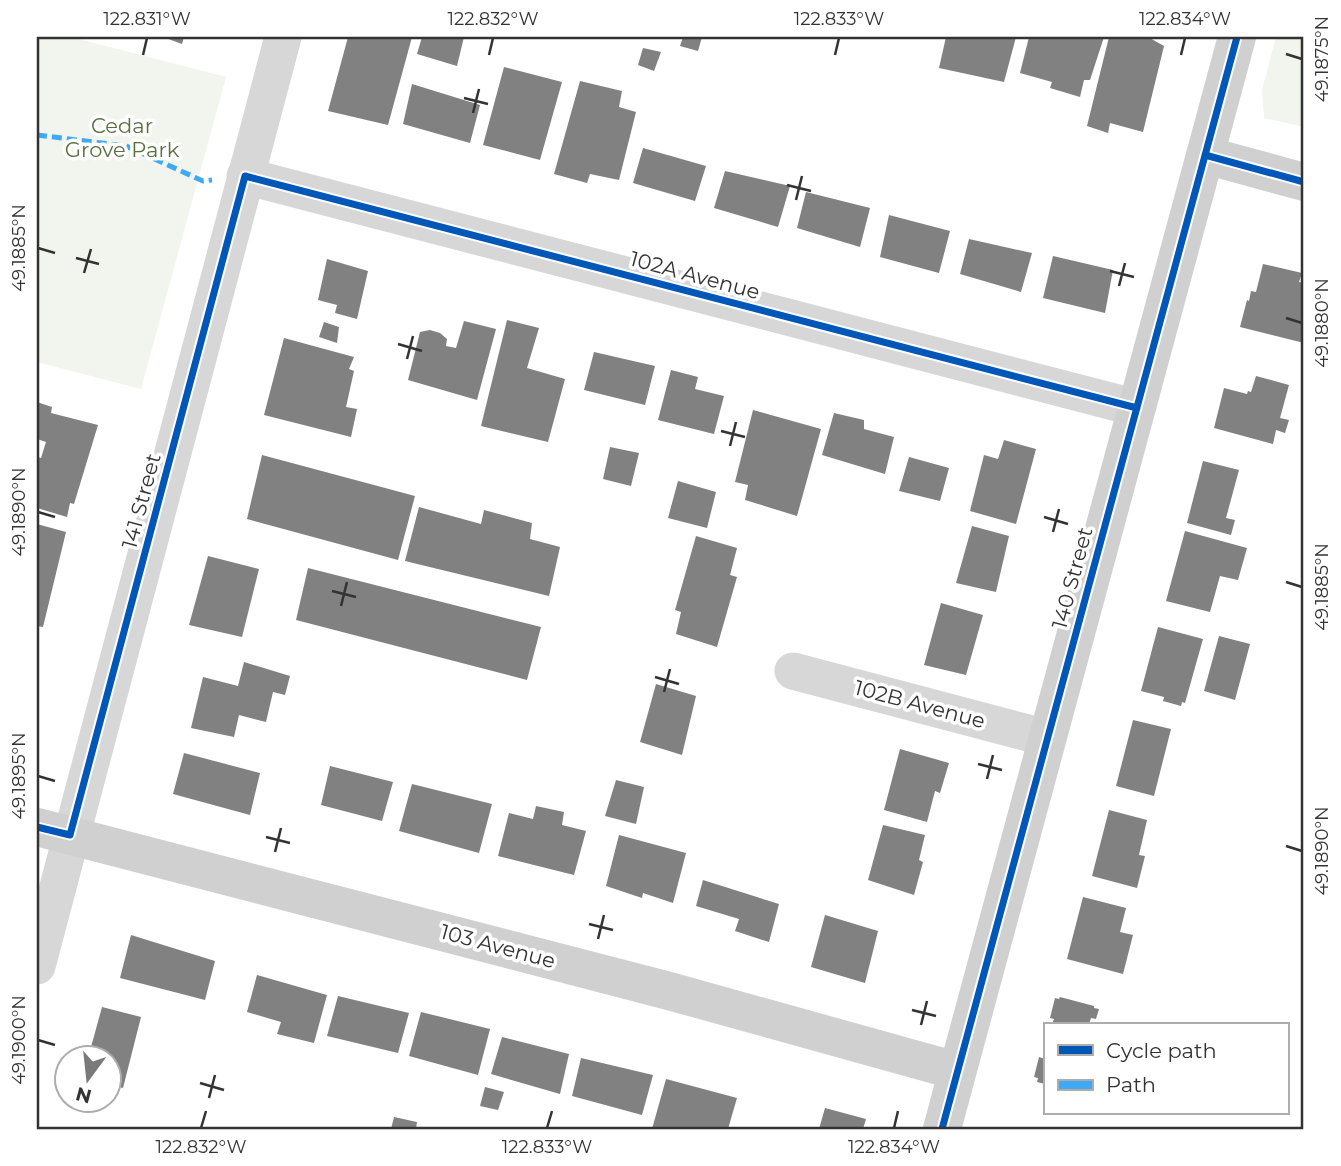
<svg xmlns="http://www.w3.org/2000/svg" width="1341" height="1166" viewBox="0 0 1341 1166" font-family="Montserrat,sans-serif">
<style>
.green{fill:#f1f5ed}
.building{fill:#818181}
.lines{fill:none;stroke-linecap:round;stroke-linejoin:round}
.street{stroke:#d7d7d7;stroke-width:37}
.secondary{stroke:#d0d0d0;stroke-width:38}
.quiet{stroke:#3fa9f5;stroke-width:5;stroke-dasharray:10 5;stroke-linecap:butt}
.cycleway-casing{stroke:#fff;stroke-width:11}
.cycleway{stroke:#0057b8;stroke-width:7}
.ticks{fill:none;stroke:#333;stroke-width:2.5}
.labels{text-anchor:middle;dominant-baseline:central;stroke-width:7;stroke-linejoin:round;paint-order:stroke}
.park-label{font-size:21px;fill:#56703f;stroke:#fff}
.street-label{font-size:21px;fill:#333;stroke:#fff}
.neatline{fill:none;stroke:#333;stroke-width:2.5}
.ticks-label{font-size:18px;text-anchor:middle;fill:#333}
</style>
<rect width="100%" height="100%" fill="#fff"/>
<!-- green -->
<path class="green" d="M37,37H71L226,77L141,389L37,362Z
M1276,37H1304V127L1264,118L1262,90Z"/>
<!-- building -->
<path class="building" d="M163,37H184L182,44Z
M348,37H412L388,125L328,111Z
M422,37H464L457,66L417,54Z
M683,37H702L698,51L680,46Z
M946,37H1016L1004,82L939,68Z
M1029,37H1104L1090,80H1084L1080,97L1050,88L1052,82L1020,73Z
M1109,37H1148L1164,46L1143,132L1110,123L1108,133L1087,126Z
M643,48L661,52L654,71L638,65Z
M504,67L562,82L540,160L483,145Z
M580,81L622,91L619,107L636,112L619,180L590,174L587,183L554,174Z
M412,84L480,105L470,143L403,124Z
M643,148L706,166L695,201L633,183Z
M725,171L790,186L778,227L714,208Z
M806,192L870,208L860,247L797,228Z
M889,215L950,231L939,273L880,257Z
M969,239L1032,253L1021,292L960,274Z
M1053,256L1113,270L1105,313L1043,298Z
M327,259L368,271L357,319L335,313L337,305L318,300Z
M1263,264L1302,273L1299,282L1304,283V343L1240,327L1247,300L1249,301L1251,291L1256,292Z
M507,320L539,328L527,368L565,379L548,442L481,426Z
M464,321L496,329L477,400L408,380L420,332L430,330L440,333L447,339L446,346L456,348Z
M324,322L339,327L337,343L319,337Z
M284,338L354,357L349,369L354,371L346,407L357,409L351,437L264,415Z
M594,352L655,366L645,405L584,390Z
M671,370L698,377L695,389L724,396L714,434L658,420Z
M1256,376L1289,385L1280,418L1289,420L1285,433L1276,430L1273,444L1214,428L1224,388L1247,394L1248,391L1251,392Z
M37,402L52,407L51,413L98,425L74,504L70,503L67,517L37,508V457L41,458L46,442L37,439Z
M753,410L821,429L797,516L745,500L748,485L735,482Z
M834,413L864,420V429L894,437L885,474L822,455Z
M1004,440L1036,449L1016,524L970,511L984,455L998,459Z
M610,447L639,453L631,486L603,479Z
M262,455L415,496L398,560L247,519Z
M909,457L949,468L940,501L899,491Z
M1203,461L1239,470L1226,518L1235,520L1231,535L1187,523Z
M678,481L716,492L707,528L668,518Z
M419,507L481,524L484,510L532,523L530,539L560,547L549,596L405,561Z
M37,524L66,532L43,627L37,626Z
M972,526L1009,536L996,592L956,583Z
M1185,531L1247,548L1238,580L1220,576L1210,612L1166,601Z
M696,536L737,548L730,575L737,577L717,647L676,634L681,612L675,610Z
M208,556L259,569L242,637L189,625Z
M308,568L541,627L527,680L296,620Z
M941,603L983,615L966,675L924,665Z
M1158,627L1203,639L1185,703L1182,702L1181,706L1163,701L1164,697L1141,691Z
M1219,636L1250,644L1235,700L1204,691Z
M244,662L290,676L285,695L273,692L266,722L239,715L234,737L191,728L203,677L238,686Z
M656,684L696,696L682,755L640,742Z
M1133,720L1171,729L1154,796L1116,786Z
M900,749L949,763L940,793L935,791L927,822L884,810Z
M184,753L260,773L250,815L173,794Z
M330,766L393,782L382,821L321,805Z
M616,780L644,787L636,824L605,816Z
M412,784L492,804L479,853L399,831Z
M536,806L564,812L562,825L586,831L574,875L498,856L509,813L533,819Z
M1109,810L1147,820L1139,855L1145,856L1137,888L1092,876Z
M883,825L925,835L919,860L923,862L914,895L868,880Z
M619,835L686,853L673,903L643,893L642,898L606,886Z
M703,880L779,904L769,942L735,931L739,919L696,906Z
M1083,897L1126,908L1120,932L1133,935L1123,974L1067,959Z
M825,915L878,931L865,983L811,967Z
M131,935L215,961L205,1000L120,978Z
M257,975L327,995L314,1043L277,1034L281,1022L247,1012Z
M338,996L409,1013L398,1053L327,1036Z
M1060,997L1094,1006V1008L1099,1009L1096,1019L1091,1018L1089,1024H1052L1054,1019L1050,1018L1055,998L1059,999Z
M102,1007L141,1017L123,1088L108,1084V1058H88Z
M421,1012L490,1029L478,1075L409,1056Z
M502,1037L569,1054L560,1094L491,1074Z
M1039,1057L1045,1059V1084L1037,1082L1038,1078L1034,1077Z
M581,1058L653,1075L642,1115L572,1096Z
M666,1079L737,1098L728,1129H652Z
M485,1087L504,1092L498,1110L480,1106Z
M825,1108L866,1119L863,1129H819Z
M394,1117L417,1122L416,1129H391Z"/>
<g class="lines">
<!-- street -->
<path class="street" d="M245,176L1137,408
M793,671L1047,738
M37,966L283,37"/>
<!-- secondary -->
<path class="secondary" d="M1205,155L1304,182
M37,827L669,991L957,1071
M942,1129L1237,37"/>
<!-- quiet -->
<path class="quiet" d="M37,135L126,146L203,181L212,180"/>
<defs>
<path id="cycleway" d="M1205,155L1304,182
M37,827L70,835L245,176L1137,408
M942,1129L1237,37"/>
</defs>
<!-- cycleway casing -->
<use href="#cycleway" class="cycleway-casing"/>
<!-- cycleway -->
<use href="#cycleway" class="cycleway"/>
</g>
<!-- ticks -->
<path class="ticks" d="M1286,54L1302,59M143,55L147,38M489,55L493,38M835,55L839,38M1181,55L1185,38M464,98L488,104M473,113L479,89M787,185L811,191M796,200L802,176M38,248L55,253M76,258L99,264M1110,271L1134,277M84,273L91,249M1119,286L1125,263M1286,318L1302,323M398,344L422,351M407,359L413,336M721,431L745,437M730,446L736,422M38,512L55,517M1044,517L1068,524M1053,532L1059,509M1286,582L1302,587M332,591L356,597M341,606L347,582M655,677L679,684M664,692L670,669M978,764L1002,770M38,776L55,781M987,779L993,755M266,837L290,843M1286,846L1302,851M275,852L281,828M589,924L613,930M598,939L604,915M912,1010L936,1016M921,1025L927,1001M38,1040L55,1045M200,1083L224,1090M209,1098L215,1075M201,1128L206,1111M547,1128L552,1111M894,1128L898,1111"/>
<g class="labels">
<!-- park labels -->
<g class="park-label">
<text x="122" y="125">Cedar<tspan x="122" dy="24">Grove Park</tspan></text>
</g>
<!-- street labels -->
<g class="street-label">
<text transform="translate(695 275) rotate(15)">102A Avenue</text>
<text transform="translate(141 501) rotate(-75)">141 Street</text>
<text transform="translate(1072 578) rotate(-75)">140 Street</text>
<text transform="translate(920 704) rotate(15)">102B Avenue</text>
<text transform="translate(498 946) rotate(15)">103 Avenue</text>
</g>
</g>
<!-- border -->
<rect width="1341" height="1166" fill="none" stroke="#ffffff" stroke-width="77"/>
<!-- legend -->
<rect x="1044" y="1023" width="245" height="91" fill="#ffffff" stroke="#adadad" stroke-width="2"/>
<rect x="1058" y="1045" width="35" height="10" fill="#0057b8" stroke="#adadad" stroke-width="2"/>
<text x="1106" y="1058" font-size="21" fill="#333333">Cycle path</text>
<rect x="1058" y="1080" width="35" height="10" fill="#3fa9f5" stroke="#adadad" stroke-width="2"/>
<text x="1106" y="1092" font-size="21" fill="#333333">Path</text>
<!-- north arrow -->
<g transform="translate(88 1079) rotate(195)"><circle r="33" fill="#ffffff" stroke="#adadad" stroke-width="2"/>
<path d="M0-5L12 26L0 18L-12 26Z" fill="#7a7a7a"/>
<text y="-10" font-size="19" font-weight="bold" text-anchor="middle" fill="#333333">N</text>
</g>
<rect x="38" y="38" width="1264" height="1090" class="neatline"/>
<g class="ticks-label">
<text x="147" y="25">122.831°W</text>
<text x="493" y="25">122.832°W</text>
<text x="839" y="25">122.833°W</text>
<text x="1185" y="25">122.834°W</text>
<text transform="translate(1322 59) rotate(-90)" y="6">49.1875°N</text>
<text transform="translate(19 248) rotate(-90)" y="6">49.1885°N</text>
<text transform="translate(1322 323) rotate(-90)" y="6">49.1880°N</text>
<text transform="translate(19 512) rotate(-90)" y="6">49.1890°N</text>
<text transform="translate(1322 587) rotate(-90)" y="6">49.1885°N</text>
<text transform="translate(19 776) rotate(-90)" y="6">49.1895°N</text>
<text transform="translate(1322 851) rotate(-90)" y="6">49.1890°N</text>
<text transform="translate(19 1040) rotate(-90)" y="6">49.1900°N</text>
<text x="201" y="1153">122.832°W</text>
<text x="547" y="1153">122.833°W</text>
<text x="894" y="1153">122.834°W</text>
</g>
</svg>
